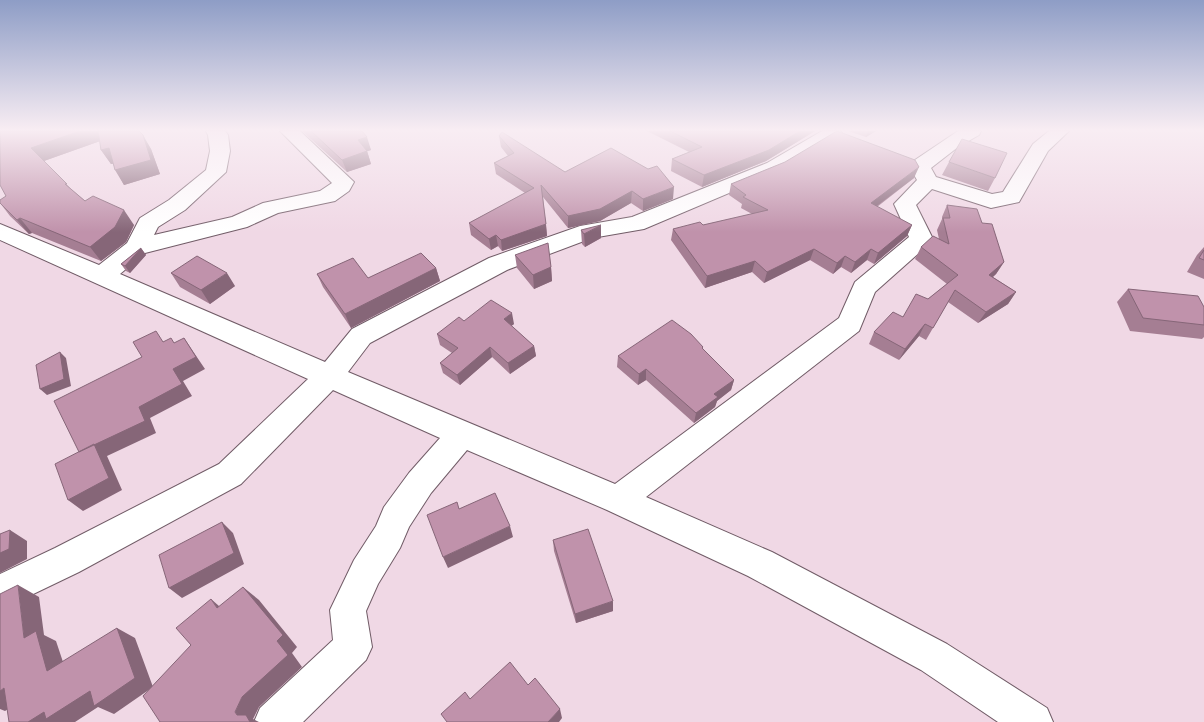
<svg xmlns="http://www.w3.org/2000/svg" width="1204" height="722" viewBox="0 0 1204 722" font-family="'Alegreya Sans',sans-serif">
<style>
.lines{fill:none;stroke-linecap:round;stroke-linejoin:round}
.minor-casing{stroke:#715c67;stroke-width:2}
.minor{fill:#fff;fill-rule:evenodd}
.wall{fill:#a57e93}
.shaded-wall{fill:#866678}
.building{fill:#c092ab;stroke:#866678}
</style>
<rect width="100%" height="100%" fill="#f0d8e5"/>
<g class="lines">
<defs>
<path id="minor" d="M206,131H225L228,135L230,151L226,172L185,210L158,227L154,235L232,217L263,203L320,191L332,183L280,131H300L354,182L349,191L335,201L278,213L247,227L145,253L120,274L325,362L352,329L489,258L580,226L632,217L767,163L822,131H840L842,133L839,137L781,171L644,229L592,238L507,270L370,343L348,372L615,484L839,318L855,282L909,237L894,204L917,180L909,166L912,162L958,131H981L979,135L958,147L931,168L936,177L992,194L1003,192L1033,144L1049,131H1069L1048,151L1019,202L991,208L932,189L916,205L933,239L929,244L875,292L859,331L646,497L772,552L947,644L1047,708L1053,722H998L921,670L748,576L607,510L467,450L431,493L409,527L400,548L378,584L366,611L372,647L366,660L303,722H254L260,708L333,640L330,610L354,560L376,526L384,507L409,473L440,438L333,390L241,484L79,572L0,610V574L55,548L219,464L308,379L0,240V224L99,265L127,243L140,218L169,200L206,170L210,151L208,135Z"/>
</defs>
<!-- minor casing -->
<use href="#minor" class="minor-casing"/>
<!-- minor -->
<use href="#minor" class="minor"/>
</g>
<!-- wall -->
<path class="wall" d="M0,131H139L151,149L160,174L124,185L113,164H111L101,150L100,141L44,161L72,190L85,201L134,225L126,242L101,261L32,233L29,234L10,216L0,203L6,196Z
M302,131H362L371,150L367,151L371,164L347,172Z
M647,131H815L766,161L702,187L671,171L672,159L689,152Z
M848,131H876L866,137Z
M499,136L565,172L673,199L643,211L631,203L600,221L568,228L543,197L547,236L502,251L498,246L491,250L471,235L469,223L525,193L496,174L494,163L508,156L501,147Z
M949,162L995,178L988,191L942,175Z
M914,178L877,207L912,225L907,236L874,264L867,260L851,273L841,267L833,274L810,260L764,283L752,272L705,288L671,240L673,229L703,225L752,214L741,208L742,204L729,195L731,184Z
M947,205L982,223L1004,262L996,274L993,277L1016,292L1008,304L978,323L948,302L926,340L919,336L899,360L869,344L874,332L903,317L928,299L947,284L915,259L921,247L939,239L937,230L942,219V217Z
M581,230L601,238L585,247L582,244Z
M1204,247V279L1187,272L1197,255Z
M141,248L146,255L130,273L126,271L121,264Z
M515,255L551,267L552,281L534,289L517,268Z
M436,268L440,281L351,328L323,287L317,274L368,278Z
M171,273L235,286L210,304L180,287Z
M1128,289L1204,307V337L1202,339L1130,331L1117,302Z
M464,321L514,324L511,326L534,346L536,356L510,374L492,357L460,385L443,373L440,363L452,353L440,345L437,334Z
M703,347V349L734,380L731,390L717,401L715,407L694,423L646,380L638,385L617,367L618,356Z
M553,540L613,611L576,623L554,551Z"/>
<!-- shaded-wall -->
<path class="shaded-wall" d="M80,131H100L106,139L41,162L31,148Z
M800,131H815L766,161L702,187L704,175Z
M868,131H876L866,137Z
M143,135L151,149L160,174L124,185L115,170Z
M367,137L371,150L362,153L358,140Z
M109,148L118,162L111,164L101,150Z
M367,151L371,164L347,172L342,160Z
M919,167L914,178L866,214L871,203Z
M674,187L673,199L643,211V199Z
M632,191L631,203L600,221L568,228V216Z
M124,210L134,225L126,242L101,261L90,247Z
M20,218L32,233L29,234L17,220Z
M546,224L547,236L502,251L501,240Z
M601,225V238L585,247L584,234Z
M912,225L907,236L874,264L878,253Z
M496,235L498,246L491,250L489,239Z
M141,248L146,255L130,273L125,266Z
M814,249L810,260L764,283L767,272Z
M871,249L867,260L851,273L855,262Z
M845,256L841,267L833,274L837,263Z
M755,261L752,272L705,288L707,276Z
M1004,262L996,274L982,286L989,275Z
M551,267L552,281L534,289L533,275Z
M436,268L440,281L351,328L345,314Z
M227,273L235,286L210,304L201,290Z
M1016,292L1008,304L978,323L986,312Z
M512,313L514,324L506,330L504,319Z
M925,324L919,336L899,360L905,349Z
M184,338L205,369L183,381L192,396L150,418L156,433L107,456L122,490L83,511L68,500L79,452L139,407L173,369Z
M534,346L536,356L510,374L508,363Z
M490,347L492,357L460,385L457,375Z
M60,352L66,358L71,386L47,395L40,389Z
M646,369V380L638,385L639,374Z
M734,380L731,390L717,401L715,407L694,423L696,413L714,394Z
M222,522L233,533L244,564L182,598L169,588Z
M510,526L513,537L448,568L443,557Z
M10,530L27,541V559L0,573V553Z
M18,585L39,597L44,635L56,641L69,680L47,671L24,638Z
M243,587L259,600L297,647L292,653L302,667L259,707L253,719L259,722H250L237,715L235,712L242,697L277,641Z
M211,599L227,613L217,608Z
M613,601V611L576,623L575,614Z
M117,628L135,638L153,687L114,714L98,707L75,722H28Z
M4,688L27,697L5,711L0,709V691Z
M560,709L562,718L559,722H548Z"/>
<!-- building -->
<path class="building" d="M0,131H80L31,148L67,184H65L85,201L93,196L124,210L115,227L90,247L20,218L17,220L0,203V200L6,196L0,185Z
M98,131H139L143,135L151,160L115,170L109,148L101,150Z
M311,131H362L367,137L358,140L367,151L342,160Z
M670,131H800L769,150L704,175L672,159L702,147Z
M837,131L915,160L919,167L871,203L912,225L878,253L871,249L855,262L845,256L837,263L814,249L767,272L755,261L707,276L673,229L700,222L703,225L768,210L743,197L746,195L731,184L785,162Z
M502,132L565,172L611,148L648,169L657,166L674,187L643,199L632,191L600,209L568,216L541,185L546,224L501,240L496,235L489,239L469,223L534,188L494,163L514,153L499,136Z
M962,139L1007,153L995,178L949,162Z
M947,205L977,209L982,223L992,224L1004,262L989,275L1016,292L986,312L955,290L933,328L925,324L905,349L874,332L893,312L903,317L916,294L928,299L958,275L921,247L933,236L949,244L943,218H950Z
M601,225L584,234L581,230Z
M548,243L551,267L533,275L515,255Z
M141,248L125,266L121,264Z
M1204,250V260L1199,258Z
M421,253L436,268L345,314L317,274L353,258L368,278Z
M197,256L227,273L201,290L171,273Z
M1128,289L1198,296L1204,307V325L1143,318Z
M491,300L512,313L504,319L534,346L508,363L490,347L457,375L440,363L458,348L437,334L459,317L464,321Z
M672,320L691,334L703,347L702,348L734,380L714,394L718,397L696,413L646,369L639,374L618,356Z
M156,331L163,342L171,338L174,343L184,338L196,357L173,369L182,384L139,407L145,421L79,452L54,401L142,357L133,342Z
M60,352L64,379L40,389L36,365Z
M94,444L109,478L68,500L55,464Z
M495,493L510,526L443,557L427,515L457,502L459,509Z
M222,522L234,553L169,588L159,555Z
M588,529L613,601L575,614L553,540Z
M10,530L9,549L0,553V534Z
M18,585L24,638L36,631L47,671L117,628L135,678L94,706L90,691L46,719L44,712L28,722H9L4,688L0,691V594Z
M243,587L283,635L277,641L288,655L242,697L235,712L237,715H246L250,722H160L143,696L191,645L176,628L211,599L217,608Z
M510,662L528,685L535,678L560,709L548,722H447L441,714L465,692L470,699Z"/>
<!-- sky -->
<linearGradient id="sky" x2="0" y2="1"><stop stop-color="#8e9dc6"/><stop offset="0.56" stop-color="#f8edf3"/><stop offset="1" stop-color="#f8edf3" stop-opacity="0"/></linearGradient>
<rect width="1204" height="232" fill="url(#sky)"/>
</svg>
